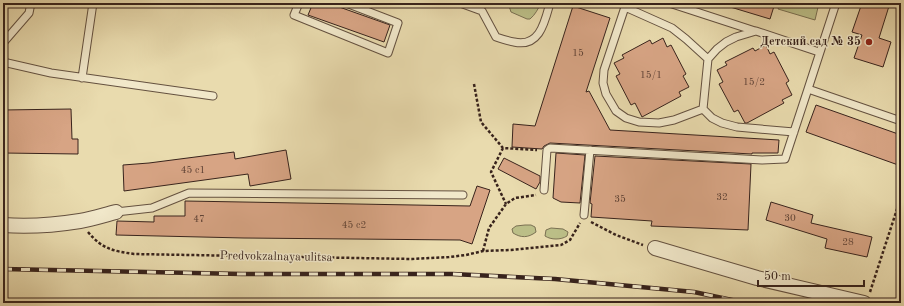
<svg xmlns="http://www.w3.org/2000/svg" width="904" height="306" viewBox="0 0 904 306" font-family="'Old Standard TT',serif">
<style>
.green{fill:#bbbe87;stroke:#7a7052}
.building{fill:#d7a484;stroke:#38231c}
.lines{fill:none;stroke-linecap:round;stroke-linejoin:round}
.service-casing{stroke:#645140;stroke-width:9}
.minor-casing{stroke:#645140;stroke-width:16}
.path{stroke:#38231c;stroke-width:2.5;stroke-dasharray:3 2;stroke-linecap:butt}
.service{stroke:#f1e8ca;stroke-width:7}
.minor{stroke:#f1e8ca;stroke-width:14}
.rail-casing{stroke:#38231c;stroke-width:4.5}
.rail{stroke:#f1e8ca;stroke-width:3;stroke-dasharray:9;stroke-linecap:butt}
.poi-dot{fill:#8f2418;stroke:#f1e8ca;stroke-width:1.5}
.labels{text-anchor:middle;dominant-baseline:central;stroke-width:3;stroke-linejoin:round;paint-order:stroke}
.number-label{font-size:10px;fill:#604336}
.poi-label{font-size:12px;font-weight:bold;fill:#38231c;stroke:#f1e8ca;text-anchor:end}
.street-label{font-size:12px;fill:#38231c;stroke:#f1e8ca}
</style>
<rect width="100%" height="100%" fill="#e9dbae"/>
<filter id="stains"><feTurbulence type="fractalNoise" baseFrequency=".005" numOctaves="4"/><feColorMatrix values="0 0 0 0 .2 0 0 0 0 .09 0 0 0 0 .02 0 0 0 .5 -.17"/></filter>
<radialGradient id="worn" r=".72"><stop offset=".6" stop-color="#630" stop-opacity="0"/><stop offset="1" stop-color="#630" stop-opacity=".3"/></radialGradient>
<!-- green -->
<path class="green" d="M508,3H541C538,9 535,15 530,19H527L511,12Z
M780,3H819L815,20L778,9Z
M525,225H531L535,227L536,232C528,238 521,238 513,233L512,229L516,226Z
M551,228L563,229L568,232L567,236C561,240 551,240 545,236L546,230Z"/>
<!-- building -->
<path class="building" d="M313,3H328L390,25L384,42L308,15Z
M728,3H775L770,19L727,6Z
M862,3H890L879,38L891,42L883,67L854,58L862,35L852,32Z
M573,6L610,18L586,92L589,91L610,130L779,140L778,153H752V154L550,143L544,146L542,149L512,147L513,124L535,126Z
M663,38L667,47L671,45L686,74L683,76L689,87L679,92L681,96L642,117L635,103L631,105L616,76L620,74L614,63L624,58L622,55L650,40L652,44Z
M766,45L770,54L774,52L789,81L786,83L792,95L782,100L784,103L747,123H745L738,110L734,112L719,84L723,82L717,70L727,65L725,62L753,48L755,51Z
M816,105L901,135V166L806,132Z
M71,109L72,139H78V154L3,153V110Z
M286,150L291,179L250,186L248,174L124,191L123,165L149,163L234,152L235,159Z
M556,153L585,155L580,203L561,202L553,198Z
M595,156L751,164L748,230L651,226L652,221L591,217L592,204L590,203Z
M504,158L540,176V182L536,189L498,169Z
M477,186L490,190L472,244L460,240L244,238L116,235L117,221L154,222V216H185V201L470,206Z
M771,202L813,215L811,223L872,237L867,257L825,248L827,239L766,220Z"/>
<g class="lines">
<defs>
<path id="service" d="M299,3L294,15L388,53L398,23L346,3
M460,3L482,11L496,37C502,39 508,41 514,42C540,48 545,21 550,3
M621,3L625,7L672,28L686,39L708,59L717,49L726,42L736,37L756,31L819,52
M669,3L755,31
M836,3L808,89L901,121
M625,7L604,70L603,83L606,94L616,111L626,118L639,122L659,123L674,120L703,109L712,118L722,123L737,127L794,132
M3,43L29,13L31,3
M3,62L51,73L213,96
M82,78L93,3
M703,109L708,59
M544,190L547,150L550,148L762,160L785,159L808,89
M116,212L152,208L189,193L463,195
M584,215L590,150"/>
<path id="minor" d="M3,225C29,227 55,225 80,221C92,219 104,215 116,212
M655,248L757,278L864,303"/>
</defs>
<!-- service casing -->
<use href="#service" class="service-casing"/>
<!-- minor casing -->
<use href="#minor" class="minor-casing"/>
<!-- path -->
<path class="path" d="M474,84L481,122L503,148L537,150
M503,148L491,172L506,204
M591,222L616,235L643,245
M88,232C102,249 113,251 134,254L412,259L449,257L466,255L483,251L511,250L561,245L570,240L580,223
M483,251L489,228L506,204L515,198L536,195
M870,292L899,203"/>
<!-- service -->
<use href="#service" class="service"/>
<!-- minor -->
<use href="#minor" class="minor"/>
<defs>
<path id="rail" d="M3,269L242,274H452L555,279L694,292L746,303"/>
</defs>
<!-- rail casing -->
<use href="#rail" class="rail-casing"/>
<!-- rail -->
<use href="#rail" class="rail"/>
</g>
<!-- markers -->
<circle class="poi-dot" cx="869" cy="42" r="4"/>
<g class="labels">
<!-- number labels -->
<g class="number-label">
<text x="578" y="53">15</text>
<text x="651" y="75">15/1</text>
<text x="754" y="82">15/2</text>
<text x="193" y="170">45 с1</text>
<text x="722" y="197">32</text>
<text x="620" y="199">35</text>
<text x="790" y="218">30</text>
<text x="199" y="219">47</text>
<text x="354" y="225">45 с2</text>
<text x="848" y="242">28</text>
</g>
<!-- poi labels -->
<g class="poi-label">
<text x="861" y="42">Детский сад № 35</text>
</g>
<!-- street labels -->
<g class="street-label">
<text transform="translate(276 257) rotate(1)">Predvokzalnaya ulitsa</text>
</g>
</g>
<!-- margin -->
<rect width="904" height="306" fill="none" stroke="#e9dbae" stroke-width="16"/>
<rect x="4" y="4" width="896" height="298" fill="none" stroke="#38231c" stroke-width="2"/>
<rect x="8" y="8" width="888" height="290" fill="none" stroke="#38231c"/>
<!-- scale -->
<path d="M758 280v6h106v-6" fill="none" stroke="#38231c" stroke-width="2"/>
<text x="764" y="280" font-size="12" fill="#38231c" stroke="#f1e8ca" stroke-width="3" paint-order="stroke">50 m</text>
<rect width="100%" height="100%" filter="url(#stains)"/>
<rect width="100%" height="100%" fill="url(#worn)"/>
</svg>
